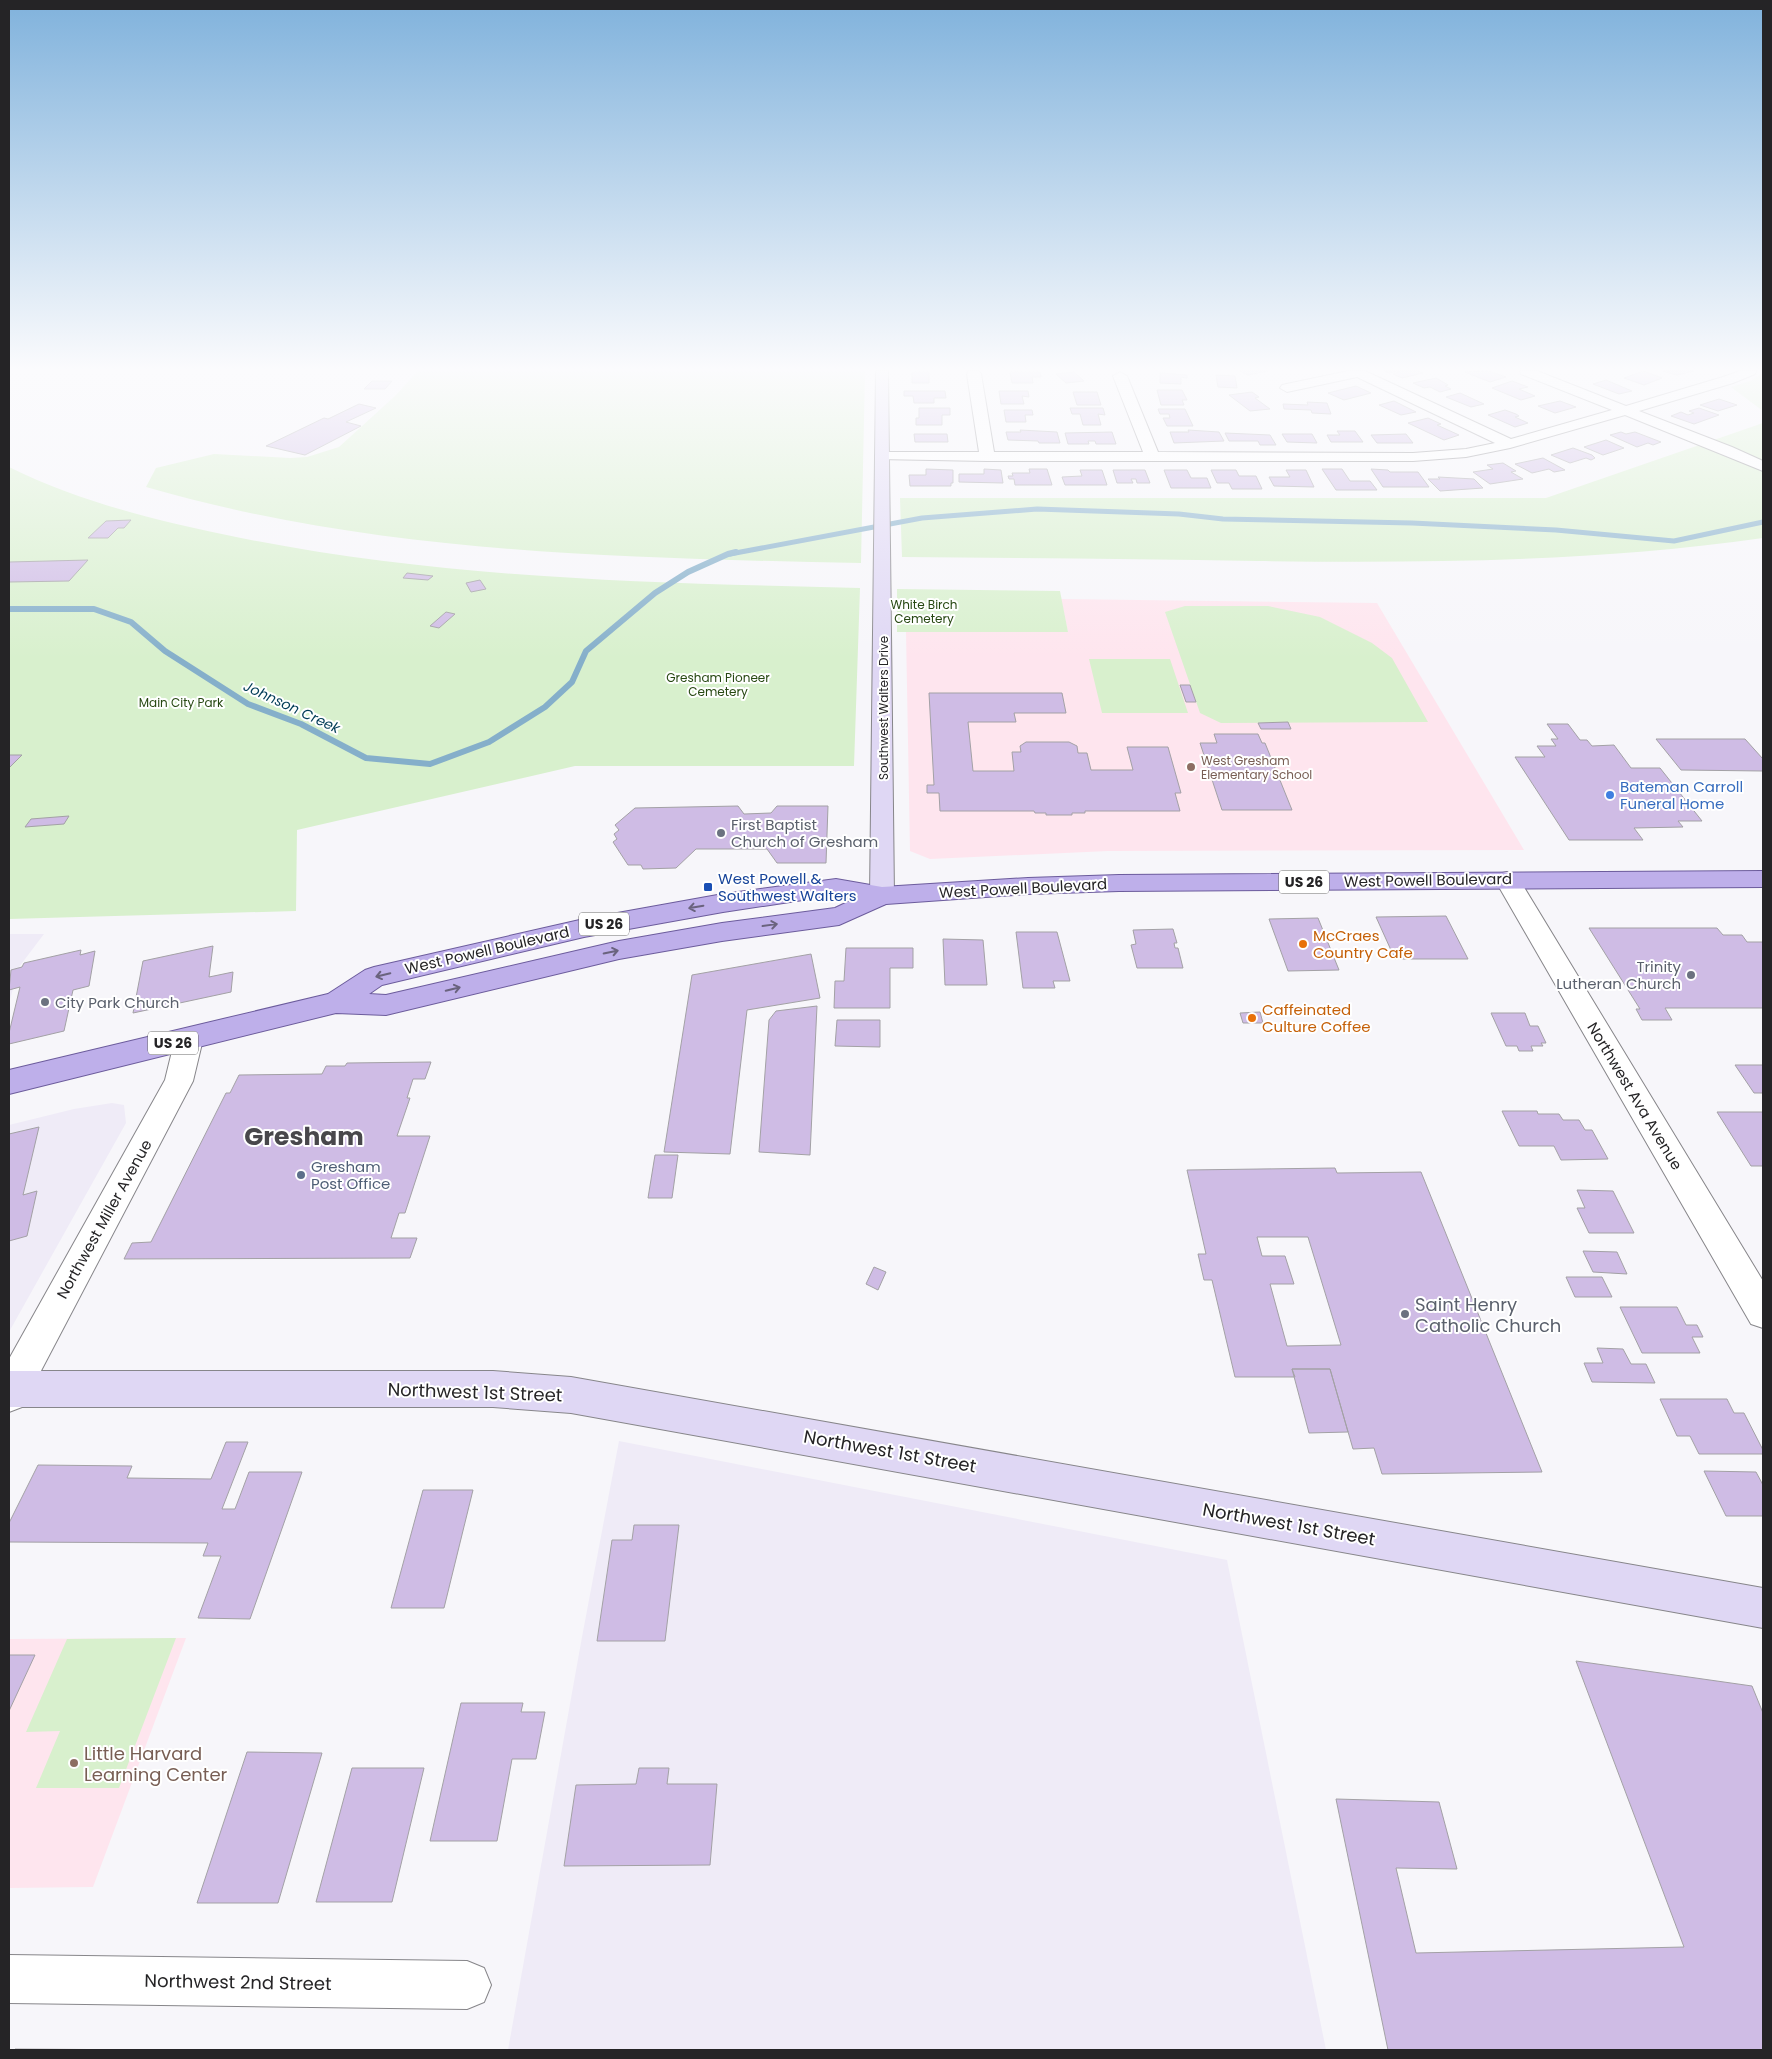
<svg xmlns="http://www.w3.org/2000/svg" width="1772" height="2059" viewBox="0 0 1772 2059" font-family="Poppins,sans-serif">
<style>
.built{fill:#efebf7}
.education{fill:#fee5ee}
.green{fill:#d8f0cd}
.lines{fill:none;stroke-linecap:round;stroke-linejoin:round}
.stream-far1{stroke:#85afca;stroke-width:5}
.stream{stroke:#85afca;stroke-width:6}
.building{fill:#cfbce5;stroke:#a3a1a5;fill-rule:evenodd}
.street-casing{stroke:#87868a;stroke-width:2}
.secondary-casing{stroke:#87868a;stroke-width:2}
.primary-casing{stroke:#6c5c9c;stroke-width:2}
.street{fill:#fff;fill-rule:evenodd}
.secondary{fill:#dfd7f4;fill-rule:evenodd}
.primary{fill:#beafea;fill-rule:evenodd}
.oneway{stroke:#6a637e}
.education-dot{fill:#8d6e63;stroke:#fff;stroke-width:2}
.shop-dot{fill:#3f7fe0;stroke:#fff;stroke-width:2}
.worship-dot{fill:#6b7280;stroke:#fff;stroke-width:2}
.transit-dot{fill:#1a4fb4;stroke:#fff;stroke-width:2}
.food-dot{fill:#e8710a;stroke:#fff;stroke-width:2}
.service-dot{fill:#5c6f8a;stroke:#fff;stroke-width:2}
.labels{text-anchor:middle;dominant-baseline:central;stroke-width:4;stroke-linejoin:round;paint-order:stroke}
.far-park-label{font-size:12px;fill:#274812;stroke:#fff}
.far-street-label{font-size:12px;fill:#252426;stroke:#fff}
.far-education-label{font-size:12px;fill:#785e54;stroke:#fff;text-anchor:start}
.far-water-label{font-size:14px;font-style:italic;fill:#023c57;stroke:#fff}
.shield{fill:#fff;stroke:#666667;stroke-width:1}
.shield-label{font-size:14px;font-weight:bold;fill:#252426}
.shop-label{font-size:15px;fill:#366cbe;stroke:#fff;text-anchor:start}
.worship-label{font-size:15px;fill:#5b616d;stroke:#fff;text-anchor:start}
.transit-label{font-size:15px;fill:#164399;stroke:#fff;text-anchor:start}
.street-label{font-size:15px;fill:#252426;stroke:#fff}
.food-label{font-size:15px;fill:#c56008;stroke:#fff;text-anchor:start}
.service-label{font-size:15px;fill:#4e5e75;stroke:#fff;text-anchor:start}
.near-worship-label{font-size:18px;fill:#5b616d;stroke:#fff;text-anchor:start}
.near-street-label{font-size:18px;fill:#252426;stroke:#fff}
.near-education-label{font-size:18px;fill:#785e54;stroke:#fff;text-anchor:start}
.town-label{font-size:25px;font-weight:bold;fill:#48474b;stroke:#fff}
</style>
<rect width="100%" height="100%" fill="#f7f6fa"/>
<!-- built -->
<path class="built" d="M9,934H44L19,967L9,1003Z
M112,1103L124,1105L126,1123L9,1332V1125L74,1109Z
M619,1441L1227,1560L1326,2050H508L582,1637Z"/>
<!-- education -->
<path class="education" d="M1061,599L1377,603L1524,850L1108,851L930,859L910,851L906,632H1068Z
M186,1638L93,1887L9,1888V1639Z"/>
<!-- green -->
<path class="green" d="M418,371H865L861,563C621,558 378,554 146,487L156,468L214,454L290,458L307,457L339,447L395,396Z
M1763,373V411L1731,387L1750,381Z
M1763,423V538C1596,562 1426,563 1258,561C1139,559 1021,558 902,557L900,498H1546Z
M9,467C81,503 163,522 241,538C446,579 653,583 860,588L854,766H575L297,830L296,911L9,919Z
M897,589L1060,591L1068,632H897Z
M1185,606H1268L1320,617L1372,643L1392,658L1428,722L1221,723L1200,713L1165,612Z
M1089,659H1170L1188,713H1102Z
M176,1638L119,1788H36L60,1731L26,1732L67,1639Z"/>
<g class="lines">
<!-- stream-far1 -->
<path class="stream-far1" d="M730,554L922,518L1037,509L1179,514L1223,519L1412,523L1556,530L1674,541L1763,522"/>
<!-- stream -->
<path class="stream" d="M9,609H94L131,622L165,651L248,704L301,724L366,758L430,764L489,742L545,707L572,682L586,651L655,593L688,572L728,554L736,552"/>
</g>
<!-- building -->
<path class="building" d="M1240,371H1268L1248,375Z
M1384,371H1418L1423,373L1402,378L1393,374L1400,372L1397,371L1389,373Z
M1488,371L1506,377L1490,382L1465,372Z
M1643,371L1662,378L1644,385L1624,378Z
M1663,371H1694L1677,375Z
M912,372H929V383H912Z
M1010,372H1040L1041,377H1032L1033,383H1012Z
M1074,372L1084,381L1066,383L1056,374Z
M1160,373L1187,375V378L1181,377V384L1160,383Z
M1216,375L1235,376L1237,388L1218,387Z
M1436,378L1448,385L1445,386L1451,389L1440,392L1430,387L1424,388L1413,383Z
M1606,380L1632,391L1619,394L1593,384Z
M372,381H392L385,389H364Z
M1512,381L1528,387L1519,389L1535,396L1521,400L1492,388Z
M1356,386L1371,393L1344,400L1328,393Z
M1157,390H1182L1187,400H1182L1184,405H1161Z
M904,391H945L946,398H934V403H914L913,396H904Z
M999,391H1028L1029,397L1022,396L1024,404H1001Z
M1073,392H1097L1101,405H1077Z
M1252,392L1259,397L1255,398L1270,409L1250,411L1229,395Z
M1460,393L1484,404L1471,407L1446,397Z
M1719,399L1737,405L1718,411L1700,405Z
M1394,401L1416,412L1401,415L1379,405Z
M1560,401L1576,407L1555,413L1538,406Z
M1307,402L1327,403L1331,414L1312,413L1311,410L1284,409L1283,404L1308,405Z
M359,404L376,408L346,422L361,426L305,455L266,446L324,418L328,419Z
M919,408H950V415H942V425H916V418H919Z
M1070,408H1103L1105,415L1098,414L1101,425H1083L1080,414H1072Z
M1699,408L1719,415L1694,424L1671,416L1681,412L1688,415L1694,413L1689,411Z
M1158,409H1185L1193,426H1167L1163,418H1170L1169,414H1160Z
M1004,410H1032L1033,415H1025L1026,422H1006Z
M1505,410L1516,414L1519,416L1515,417L1528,423L1515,427L1488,415Z
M1428,418L1441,424L1437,425L1459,435L1444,440L1408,423Z
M1020,430L1057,432L1060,443H1039L1038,441L1008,440L1006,432H1021Z
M1188,430L1219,432L1224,441L1174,443L1170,432H1189Z
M1337,431H1355L1363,442H1331L1327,435H1340Z
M1112,432L1116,444H1096L1095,441H1088L1089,444H1068L1065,433Z
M1621,432L1626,434L1635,432L1661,442L1653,445L1648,443L1637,447L1610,435Z
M1225,433L1270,435L1276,445H1260L1258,441H1229Z
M914,434H947L948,442H915Z
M1282,434H1312L1317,443L1287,442Z
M1406,434L1413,443H1377L1371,435Z
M1606,440L1624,448L1603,455L1584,447Z
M1573,448L1592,455L1595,458L1591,460L1586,458L1570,463L1551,455Z
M1543,458L1565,470L1554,472L1549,469L1532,473L1515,464Z
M1503,463L1516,471L1511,472L1523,479L1490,484L1473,472L1493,469L1487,465Z
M926,469L953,470V483H951V486H910L909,475H926Z
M984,469L1001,470L1003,483L959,482V474H984Z
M1029,469H1047L1052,485H1015L1014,479H1009L1008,476H1013L1012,473H1030Z
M1322,469H1342L1350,481H1370L1377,490H1336Z
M1371,469L1388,470L1390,472H1418L1429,487H1383Z
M1080,470H1102L1107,485H1065L1062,477L1082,476Z
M1113,470H1145L1150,483H1137L1136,479H1131L1133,483H1117Z
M1164,470H1187L1191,478H1207L1211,488H1171Z
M1211,470H1236L1239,476H1256L1262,489H1232L1229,483H1217Z
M1286,470H1306L1314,487L1274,486L1269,477H1290Z
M1438,477L1474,479L1483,488L1440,491L1428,479H1440Z
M131,520L124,528H118L108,538H88L106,521Z
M88,560L69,581L9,582V562Z
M407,573L433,576L428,580L403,578Z
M480,580L486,589L471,592L466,583Z
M446,612L455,614L439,628L430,626Z
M1180,685H1190L1196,702H1186Z
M929,693H1062L1066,713H1014L1016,722H968L973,771H1014L1012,752H1021L1020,746L1026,742H1069L1077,746L1078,753H1087L1091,770H1133L1127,747H1168L1181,793H1175L1180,811H1085V813H1072V815H1046V813H1035L1034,811H940L939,793H927V785H934Z
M1288,722L1291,729H1261L1258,723Z
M1547,724H1568L1580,740H1587L1592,746L1614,745L1631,768H1660L1702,821H1678L1683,827L1634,828L1643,840H1569L1515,757H1545L1537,746H1556L1551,739H1558Z
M1214,734H1258L1262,743H1265L1292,810H1222L1200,743H1217Z
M1656,739H1745L1763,759V771L1681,770Z
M10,755H22L9,768V756Z
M738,806L744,814L771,813L777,806H828L826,863H777L767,849H696L676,868L643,869L641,865H628L613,842L617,839L614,834L619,830L615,825L635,808Z
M69,816L64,824L25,827L31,819Z
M1446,916L1468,959H1395L1376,917Z
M1318,918L1339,970L1288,971L1269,919Z
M1589,928H1717L1723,935H1742L1747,942H1763V1008H1665L1672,1020H1642L1636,1009H1640Z
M1173,929L1177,943H1174L1175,948H1178L1183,968H1137L1131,945L1136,944L1133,930Z
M1016,932H1057L1070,981H1053L1055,988H1023Z
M943,939L983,940L987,985H945Z
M213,946L209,977L233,972L231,992L133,1013L143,961Z
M846,948H913V968H890V1008H834L835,981H844Z
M81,950L80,955L95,951L89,986L73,990L64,1031L9,1044V1033L20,987L9,990L11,970L22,967L24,963Z
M811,954L820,998L747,1010L730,1154L664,1152L692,975Z
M817,1006L810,1155L759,1152L769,1020L776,1011Z
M1260,1012L1263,1023H1243L1240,1013Z
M1491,1013H1525L1530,1026H1538L1546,1043H1541L1543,1046H1531L1533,1051H1519L1517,1046H1506Z
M837,1020H880V1047L835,1046Z
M431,1062L425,1079H413L407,1098H410L397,1136H430L405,1213H399L391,1238H417L410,1258L124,1259L132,1243L151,1242L226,1093H230L239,1075L322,1074L326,1066H345L347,1063Z
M1735,1065H1763V1093H1754Z
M1502,1111H1537L1538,1114H1559L1563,1120H1579L1585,1130H1592L1608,1159L1561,1160L1554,1146H1519Z
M1717,1112H1763V1166H1751Z
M39,1127L23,1195L37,1191L27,1236L9,1241V1134Z
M655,1155H678L672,1198H648Z
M1335,1168L1337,1173L1421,1172L1542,1472L1382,1474L1374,1448L1353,1449L1330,1369H1292L1295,1377H1235L1212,1280H1204L1198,1254H1206L1187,1170ZM1257,1237H1308L1341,1345L1287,1346L1270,1284H1294L1285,1256H1262Z
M1577,1190L1613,1191L1634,1233H1589L1577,1208H1585Z
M1583,1251L1617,1252L1627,1274L1593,1272Z
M874,1267L886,1272L878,1290L866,1284Z
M1566,1277H1602L1612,1297H1575Z
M1620,1307H1677L1686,1325H1697L1703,1337H1692L1700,1353H1642Z
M1597,1348L1623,1349L1631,1364H1646L1655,1383L1592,1382L1584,1363H1603Z
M1292,1369H1330L1348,1432L1309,1433Z
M1660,1399H1727L1734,1413H1744L1763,1450V1454H1699L1690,1436H1677Z
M226,1442H248L222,1509H235L249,1472H302L250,1619L198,1618L221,1556H203L208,1543L9,1542V1523L38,1465L132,1466L127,1478L211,1479Z
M1704,1471L1756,1472L1763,1485V1516H1726Z
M423,1490H473L444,1608H391Z
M634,1525H679L665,1641H597L612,1540H632Z
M9,1655H35L9,1711Z
M1576,1661L1752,1686L1763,1713V2050H1388L1336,1799L1439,1802L1457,1869L1396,1868L1416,1953L1684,1947Z
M461,1703H523L521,1712H545L536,1759H512L497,1841H430Z
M247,1752L322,1753L278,1903H197Z
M352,1768H424L392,1902H316Z
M639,1768H669L667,1784H717L710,1865L564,1866L576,1785L636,1784Z
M15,2049L159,2050H15Z"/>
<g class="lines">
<defs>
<path id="street" d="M969,371H979L981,374L994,452H1143L1113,376L1120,372L1127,376L1158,452L1413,453L1466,449L1495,443L1357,377L1287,392L1280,388L1282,385L1348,371H1365L1511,439L1612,410L1521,374L1520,371H1537L1626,406L1723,377L1740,371H1756L1755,374L1733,383L1639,411L1732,447L1763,461V471L1625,415L1510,448L1466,457L1413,461H987L877,459L875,456L877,453L882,452H979L967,374Z
M1507,872L1516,874L1763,1281V1328L1751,1324L1495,880L1498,874Z
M189,1028L199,1031L203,1039L193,1081L22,1407L9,1412V1359L165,1080L175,1039L179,1031Z
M9,1955L467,1961L484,1968L491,1985L484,2002L467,2009L9,2003Z"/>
<path id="secondary" d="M876,371H888L894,896L891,902L882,905L873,902L870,896Z
M9,1371H493L571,1377L1763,1588V1628L571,1413L493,1407H9Z"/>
<path id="primary" d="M1763,871V887L1119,891L1028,894L886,904L839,925L722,941L619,959L386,1015L336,1013L9,1094V1070L328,994L365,970L374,967L584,919L723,894L836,879L882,887L1028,878L1119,875ZM836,895L854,899L835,908L722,923L619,941L386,995L369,994L382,985L584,937L723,912Z"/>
</defs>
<!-- street casing -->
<use href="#street" class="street-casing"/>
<!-- secondary casing -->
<use href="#secondary" class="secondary-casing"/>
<!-- primary casing -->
<use href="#primary" class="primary-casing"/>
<!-- street -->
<use href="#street" class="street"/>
<!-- secondary -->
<use href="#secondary" class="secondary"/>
<!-- primary -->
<use href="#primary" class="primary"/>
</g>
<!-- one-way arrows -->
<defs><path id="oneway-shaft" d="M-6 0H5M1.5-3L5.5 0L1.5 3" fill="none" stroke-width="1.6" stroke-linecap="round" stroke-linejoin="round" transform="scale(1.25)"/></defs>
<g class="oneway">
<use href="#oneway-shaft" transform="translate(696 907) rotate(170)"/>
<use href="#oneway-shaft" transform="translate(770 925) rotate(-8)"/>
<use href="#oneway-shaft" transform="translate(611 952) rotate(-12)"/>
<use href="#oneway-shaft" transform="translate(383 975) rotate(167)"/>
<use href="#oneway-shaft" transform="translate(453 989) rotate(-14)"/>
</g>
<!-- sky -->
<linearGradient id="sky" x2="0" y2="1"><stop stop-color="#80b2dc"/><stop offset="0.56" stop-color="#fbfbfd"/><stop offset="1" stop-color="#fbfbfd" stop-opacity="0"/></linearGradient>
<rect width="1772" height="659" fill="url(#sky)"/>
<!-- markers -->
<g class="education-dot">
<circle cx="1191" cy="767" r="5"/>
<circle cx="74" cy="1763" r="5"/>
</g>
<circle class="shop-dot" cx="1610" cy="795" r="5"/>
<g class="worship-dot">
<circle cx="721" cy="833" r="5"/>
<circle cx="1691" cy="975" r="5"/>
<circle cx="45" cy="1002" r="5"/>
<circle cx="1405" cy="1314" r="5"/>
</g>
<rect class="transit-dot" x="703" y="882" width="10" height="10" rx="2.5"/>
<g class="food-dot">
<circle cx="1303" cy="944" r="5"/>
<circle cx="1252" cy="1018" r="5"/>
</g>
<circle class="service-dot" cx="301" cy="1175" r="5"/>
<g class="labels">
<!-- far-park labels -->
<g class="far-park-label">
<text x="924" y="604">White Birch<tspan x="924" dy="14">Cemetery</tspan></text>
<text x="718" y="677">Gresham Pioneer<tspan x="718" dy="14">Cemetery</tspan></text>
<text x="181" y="702">Main City Park</text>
</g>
<!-- far-street labels -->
<g class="far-street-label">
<text transform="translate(883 708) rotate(-90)">Southwest Walters Drive</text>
</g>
<!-- far-education labels -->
<g class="far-education-label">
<text x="1201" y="760">West Gresham<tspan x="1201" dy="14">Elementary School</tspan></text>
</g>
<!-- far-water labels -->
<g class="far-water-label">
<text transform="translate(292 707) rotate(25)">Johnson Creek</text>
</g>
<!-- shield labels -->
<g class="shield">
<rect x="1279" y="870.5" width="50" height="23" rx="4"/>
<rect x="579" y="912.5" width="50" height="23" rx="4"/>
<rect x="148" y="1031.5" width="50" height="23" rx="4"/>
</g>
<g class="shield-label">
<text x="1304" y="882">US 26</text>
<text x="604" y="924">US 26</text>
<text x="173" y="1043">US 26</text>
</g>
<!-- shop labels -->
<g class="shop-label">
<text x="1620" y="786">Bateman Carroll<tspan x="1620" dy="17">Funeral Home</tspan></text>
</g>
<!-- worship labels -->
<g class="worship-label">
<text x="731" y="824">First Baptist<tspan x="731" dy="17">Church of Gresham</tspan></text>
<text x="1681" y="966" text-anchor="end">Trinity<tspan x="1681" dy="17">Lutheran Church</tspan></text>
<text x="55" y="1002">City Park Church</text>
</g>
<!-- transit labels -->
<g class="transit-label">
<text x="718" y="878">West Powell &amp;<tspan x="718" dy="17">Southwest Walters</tspan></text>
</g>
<!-- street labels -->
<g class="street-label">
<text transform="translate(1428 880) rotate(-1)">West Powell Boulevard</text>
<text transform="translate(1023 888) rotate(-3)">West Powell Boulevard</text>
<text transform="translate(487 950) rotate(-13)">West Powell Boulevard</text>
<text transform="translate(1635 1096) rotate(59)">Northwest Ava Avenue</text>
<text transform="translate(104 1219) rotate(-61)">Northwest Miller Avenue</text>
</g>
<!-- food labels -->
<g class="food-label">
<text x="1313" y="935">McCraes<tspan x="1313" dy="17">Country Cafe</tspan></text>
<text x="1262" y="1009">Caffeinated<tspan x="1262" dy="17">Culture Coffee</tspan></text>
</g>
<!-- service labels -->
<g class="service-label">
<text x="311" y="1166">Gresham<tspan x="311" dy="17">Post Office</tspan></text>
</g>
<!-- near-worship labels -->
<g class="near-worship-label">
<text x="1415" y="1304">Saint Henry<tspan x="1415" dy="21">Catholic Church</tspan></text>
</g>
<!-- near-street labels -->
<g class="near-street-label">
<text transform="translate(475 1392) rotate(2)">Northwest 1st Street</text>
<text transform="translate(890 1451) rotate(10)">Northwest 1st Street</text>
<text transform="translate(1289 1524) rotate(10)">Northwest 1st Street</text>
<text transform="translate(238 1982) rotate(1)">Northwest 2nd Street</text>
</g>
<!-- near-education labels -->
<g class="near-education-label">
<text x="84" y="1753">Little Harvard<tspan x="84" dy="21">Learning Center</tspan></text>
</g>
<!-- town labels -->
<g class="town-label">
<text x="304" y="1136">Gresham</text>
</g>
</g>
<!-- border -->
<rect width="1772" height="2059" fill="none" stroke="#252426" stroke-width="20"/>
</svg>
